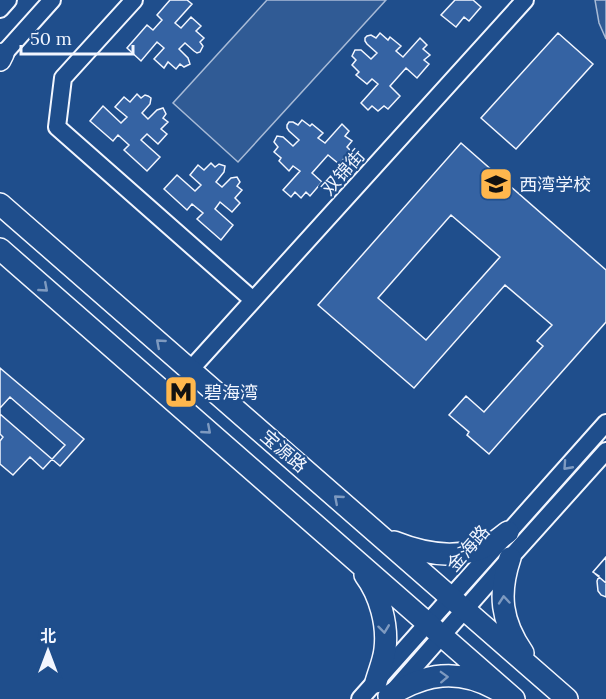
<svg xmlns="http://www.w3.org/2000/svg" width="606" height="699" viewBox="0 0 606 699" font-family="Lora,'Noto Sans SC',serif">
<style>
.built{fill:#305b95;stroke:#a8bbd7;stroke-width:1.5}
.building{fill:#3563a3;stroke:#f2f6ff;stroke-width:1.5;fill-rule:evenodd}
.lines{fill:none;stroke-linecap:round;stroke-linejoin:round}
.minor-casing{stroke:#f2f6ff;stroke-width:20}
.major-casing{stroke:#f2f6ff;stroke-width:24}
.minor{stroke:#1f4e8c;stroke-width:16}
.major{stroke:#1f4e8c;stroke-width:21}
.oneway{stroke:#7e9ac0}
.labels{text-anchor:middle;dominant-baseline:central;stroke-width:4.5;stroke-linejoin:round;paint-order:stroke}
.street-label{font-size:18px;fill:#f2f6ff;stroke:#1f4e8c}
.poi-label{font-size:18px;fill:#f2f6ff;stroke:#1f4e8c;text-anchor:start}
</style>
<rect width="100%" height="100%" fill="#1f4e8c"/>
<!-- built -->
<path class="built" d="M267,0H386L238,162L173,103Z
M595,0H606V39L599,23Z"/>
<!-- building -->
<path class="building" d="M170,0H187L192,4L175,23L181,28L191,17L201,26L196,31L204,38L200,42L203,46L200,52L197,53L194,51L185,43L179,49L188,58L190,64L184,67L180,64L176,69L168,62L164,68L154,59L164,48L157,42L141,61L127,48L147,25L153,30L162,20L157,15Z
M455,0H473L481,7L469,21L464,17L456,27L441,15Z
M380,33L388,40L390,37L401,46L396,51L403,57L420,38L427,45L423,49L430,55L424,60L429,64L417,78L406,68L390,86L400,96L388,109L384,106L378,111L372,106L368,110L361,103L378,84L372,79L367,84L356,75L359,72L352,65L356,60L352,56L355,50H361L371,59L377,53L367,44L365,41V38L367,36L371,35L376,38Z
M558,33L593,64L516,149L481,118Z
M137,94L141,98L145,95L148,96L151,98L150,104L142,113L148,119L157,110L163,108L166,114L163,118L168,122L161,129L167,134L158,144L147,134L141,140L160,157L147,171L124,150L129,145L118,135L113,141L90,121L103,106L121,123L127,117L115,107L124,97L130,102Z
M302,120L310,126L312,124L323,133L318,138L325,143L342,124L349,131L345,136L352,141L347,147L351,151L339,164L328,155L312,173L322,182L310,196L306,192L301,198L295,192L291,197L283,190L300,171L293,166L289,171L279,161L281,158L274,152L278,147L274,142L277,136L283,137L293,146L299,140L289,131L287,128V125L289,122H293L298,125Z
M461,143L606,270V322L489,454L467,435L469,432L449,415L466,396L484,412L543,346L537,341L552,325L505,285L414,388L318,305ZM451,215L500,257L426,340L378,298Z
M211,163L215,167L219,164L225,166L224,172L216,182L222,187L231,178L237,177L240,182L237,186L242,190L235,198L240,203L232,212L220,202L215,209L233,225L221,240L197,219L203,213L192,204L187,210L164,189L177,175L195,191L201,185L190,175L198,165L204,170Z
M0,368L84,439L60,466L0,414Z
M10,397L65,445L43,469L30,457L13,475L0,464V441L3,437L0,434V408Z
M606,557V583L593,572Z
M606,557V597L601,595L598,591L597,581L599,576L593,572Z"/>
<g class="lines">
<defs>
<path id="minor" d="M134,0L63,78L57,127L253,300
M0,9L8,0
M0,58L52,0
M190,370L525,0
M395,689L510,558L606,451
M360,699L606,423"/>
<path id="major" d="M0,60L3,54
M0,204L567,699
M0,249L514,699
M394,542C424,554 458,561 489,545C496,542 502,536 508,532
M510,558C498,594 501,621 523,653
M365,575C380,595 388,625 385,649C384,660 379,671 376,682
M389,696C425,673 458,668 496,689"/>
</defs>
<!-- minor casing -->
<use href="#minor" class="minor-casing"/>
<!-- major casing -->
<use href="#major" class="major-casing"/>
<!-- minor -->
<use href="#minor" class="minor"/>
<!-- major -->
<use href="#major" class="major"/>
</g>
<!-- one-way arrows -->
<defs><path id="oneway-chevron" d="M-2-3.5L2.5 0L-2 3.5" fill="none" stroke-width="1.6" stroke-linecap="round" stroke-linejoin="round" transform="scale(1.5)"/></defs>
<g class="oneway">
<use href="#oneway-chevron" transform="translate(44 288) rotate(41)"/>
<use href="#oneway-chevron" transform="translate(160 343) rotate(-139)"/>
<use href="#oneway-chevron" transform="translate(207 430) rotate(41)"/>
<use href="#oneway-chevron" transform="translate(567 466) rotate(132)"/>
<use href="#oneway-chevron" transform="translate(338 499) rotate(-139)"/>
<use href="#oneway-chevron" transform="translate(504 600) rotate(-95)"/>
<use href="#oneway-chevron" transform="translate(384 629) rotate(83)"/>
<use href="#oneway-chevron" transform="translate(444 677) rotate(-2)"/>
</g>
<!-- icons -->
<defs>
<symbol id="school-square" viewBox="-11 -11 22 22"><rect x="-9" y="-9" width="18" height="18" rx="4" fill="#ffb74d" stroke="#1f4e8c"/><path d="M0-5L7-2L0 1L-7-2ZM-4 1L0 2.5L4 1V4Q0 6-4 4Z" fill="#111"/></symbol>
<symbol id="metro-square" viewBox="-11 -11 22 22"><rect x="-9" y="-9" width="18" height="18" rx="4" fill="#ffb74d" stroke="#1f4e8c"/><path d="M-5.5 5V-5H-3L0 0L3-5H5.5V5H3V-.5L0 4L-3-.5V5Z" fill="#111"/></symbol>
</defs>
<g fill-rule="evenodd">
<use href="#school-square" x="477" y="165" width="38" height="38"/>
<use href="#metro-square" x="162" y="373" width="38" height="38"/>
</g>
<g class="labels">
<!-- street labels -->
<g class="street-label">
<text transform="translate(343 172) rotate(-48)">双锦街</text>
<text transform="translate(284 451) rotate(41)">宝源路</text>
<text transform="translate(468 548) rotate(-49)">金海路</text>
</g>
<!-- poi labels -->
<g class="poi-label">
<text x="519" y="184">西湾学校</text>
<text x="204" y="392">碧海湾</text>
</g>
</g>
<!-- north arrow -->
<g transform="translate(48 651)" stroke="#1f4e8c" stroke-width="4.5" paint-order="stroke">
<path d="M0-4.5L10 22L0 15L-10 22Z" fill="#f2f6ff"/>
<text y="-9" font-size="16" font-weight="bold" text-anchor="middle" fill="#f2f6ff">北</text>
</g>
<!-- scale -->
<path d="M21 45v9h112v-9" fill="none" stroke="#f2f6ff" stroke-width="3"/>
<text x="30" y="45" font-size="18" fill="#f2f6ff" stroke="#1f4e8c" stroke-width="4.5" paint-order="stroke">50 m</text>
</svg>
